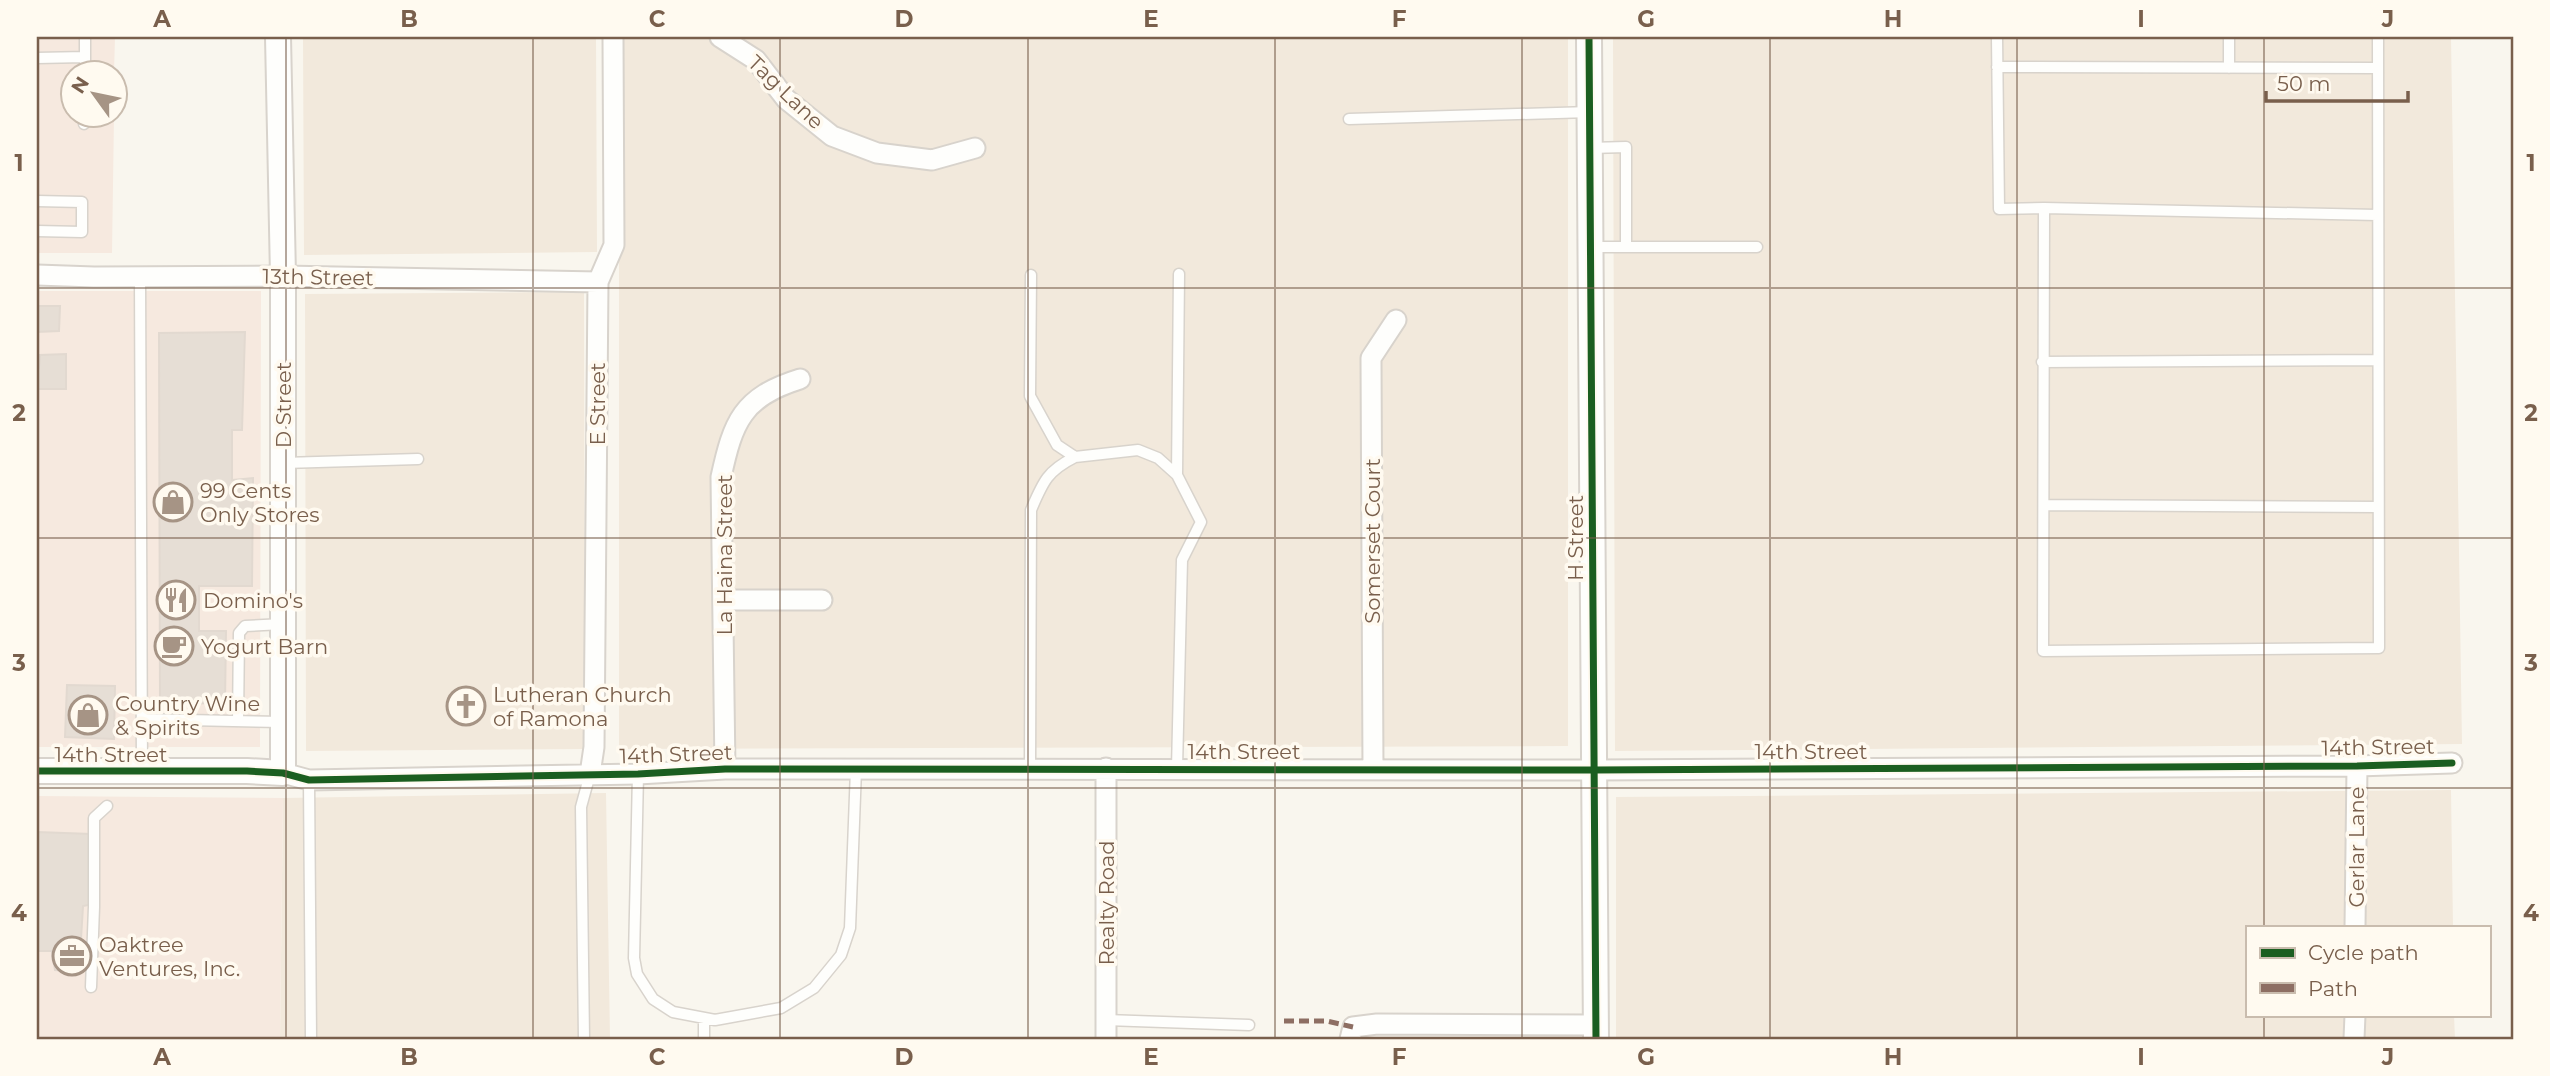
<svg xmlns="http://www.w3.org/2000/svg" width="2550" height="1076" viewBox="0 0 2550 1076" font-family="Montserrat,sans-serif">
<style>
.residential{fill:#f2e9dc}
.commercial{fill:#f6e9df}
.building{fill:#e6ded5;stroke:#e2d9d0;stroke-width:2}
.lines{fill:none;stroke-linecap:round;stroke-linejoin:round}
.service-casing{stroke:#d8d3cc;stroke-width:13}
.minor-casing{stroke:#d8d3cc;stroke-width:23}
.tertiary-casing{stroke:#d8d3cc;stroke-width:28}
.service{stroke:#fefefc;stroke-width:10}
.minor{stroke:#fefefc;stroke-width:19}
.tertiary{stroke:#fefefc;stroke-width:24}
.quiet{stroke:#8d6e63;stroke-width:5;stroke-dasharray:10 5;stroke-linecap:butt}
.cycleway-casing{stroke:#fffaf0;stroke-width:11}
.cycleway{stroke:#1b5e20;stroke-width:7}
.grid{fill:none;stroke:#795f4c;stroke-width:2;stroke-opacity:0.55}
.labels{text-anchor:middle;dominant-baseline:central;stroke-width:7;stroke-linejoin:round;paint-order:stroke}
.street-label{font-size:21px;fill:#795f4c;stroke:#fffaf0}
.poi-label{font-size:21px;fill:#795f4c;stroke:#fffaf0;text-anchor:start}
.neatline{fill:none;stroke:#795f4c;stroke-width:2.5}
.grid-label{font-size:23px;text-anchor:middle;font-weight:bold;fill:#795f4c}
</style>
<rect width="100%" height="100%" fill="#f9f6ee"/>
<!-- residential -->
<path class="residential" d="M303,37H596L597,252L304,255Z
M619,37H1568V746L619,749Z
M1613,37H2451L2462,744L1615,751Z
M584,292L585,749L306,751L305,294Z
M2451,790L2453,927H2247V1015H2454L2455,1039H1616V797Z
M606,793L610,1039H280L283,798Z"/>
<!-- commercial -->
<path class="commercial" d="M37,37H115L114,73L74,74V116H114L112,253H37Z
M37,291H261L260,747H37Z
M37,796L283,798L280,1039H37Z"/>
<!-- building -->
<path class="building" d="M37,306H60L59,331L37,332Z
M245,332L242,430H232V480L253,478L252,586H199V631H226L225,703L160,704L159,333Z
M66,354V389H37V367L39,368L40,355Z
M67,685L115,686L114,739L65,737Z
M37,832L91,834L94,904L83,906L79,972L55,970L52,951H37Z"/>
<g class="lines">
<defs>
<path id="service" d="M1997,37L1999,209L2044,208L2377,215
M37,58L85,57V37
M1997,67L2378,68
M2229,68V37
M85,74V57
M1349,119L1590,112
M84,124V116
M1590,148L1626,147V247
M37,201L82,202V232L37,231
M2044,208L2043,651L2379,648L2378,37
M1591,247H1757
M1031,275L1030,396L1057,445L1075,457L1138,450L1158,458L1177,475
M140,277L142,771
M2042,362L2378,360
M284,463L418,459
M2044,505L2378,507
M142,719L281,722
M238,721L239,633L245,626L283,624
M1177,768L1182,560L1201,522L1177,475L1179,274
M1030,769L1031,510C1043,482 1047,471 1075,457
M638,774L634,958L637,974L653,999L673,1012L715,1020L781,1008L814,988L841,955L850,928L856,769
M309,780L311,1039
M91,987L94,907V818L107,806
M704,1018V1039
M1106,1020L1249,1025
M584,1039L581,807L590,774"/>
<path id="minor" d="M720,37L756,60L786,99L832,136L877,153L932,160L975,148
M37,275L94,277L283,276L598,282
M723,600H822
M725,769L721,477C733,422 742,397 800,379
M1373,769L1371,358L1396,320
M283,773L309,780L638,774L725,769L1594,770L2357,766L2452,763
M590,774L594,747L598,282L614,245L613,37
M2355,927L2357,766
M1106,1039V768
M1350,1039L1353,1027L1377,1024L1595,1025
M2354,1039L2355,1015"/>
<path id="tertiary" d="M1589,37L1596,1039
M37,771H247L283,773V276L278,37"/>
</defs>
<!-- service casing -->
<use href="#service" class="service-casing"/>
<!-- minor casing -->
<use href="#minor" class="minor-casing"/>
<!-- tertiary casing -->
<use href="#tertiary" class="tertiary-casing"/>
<!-- service -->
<use href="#service" class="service"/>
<!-- minor -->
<use href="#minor" class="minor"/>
<!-- tertiary -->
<use href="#tertiary" class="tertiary"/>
<!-- quiet -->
<path class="quiet" d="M1284,1021H1327L1353,1027"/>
<defs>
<path id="cycleway" d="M1589,37L1596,1039
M37,771H247L283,773L309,780L638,774L725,769L1594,770L2357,766L2452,763"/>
</defs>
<!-- cycleway casing -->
<use href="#cycleway" class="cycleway-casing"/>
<!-- cycleway -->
<use href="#cycleway" class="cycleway"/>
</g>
<!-- grid -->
<path class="grid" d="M286,37V1039M533,37V1039M780,37V1039M1028,37V1039M1275,37V1039M1522,37V1039M1770,37V1039M2017,37V1039M2264,37V927M37,288H2513M37,538H2513M37,788H2513M2264,1015V1039"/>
<!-- icons -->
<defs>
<symbol id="shop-ring" viewBox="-11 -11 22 22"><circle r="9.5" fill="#fffaf0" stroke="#a69485" stroke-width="1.5"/><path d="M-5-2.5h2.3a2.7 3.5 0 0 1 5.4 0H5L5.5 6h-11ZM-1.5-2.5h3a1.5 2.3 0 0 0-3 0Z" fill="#a69485"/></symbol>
<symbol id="restaurant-ring" viewBox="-11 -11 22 22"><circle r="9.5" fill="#fffaf0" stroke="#a69485" stroke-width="1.5"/><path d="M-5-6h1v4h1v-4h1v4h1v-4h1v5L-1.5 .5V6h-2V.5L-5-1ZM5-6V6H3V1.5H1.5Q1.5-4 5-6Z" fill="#a69485"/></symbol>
<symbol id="cafe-ring" viewBox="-11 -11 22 22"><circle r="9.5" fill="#fffaf0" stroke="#a69485" stroke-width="1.5"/><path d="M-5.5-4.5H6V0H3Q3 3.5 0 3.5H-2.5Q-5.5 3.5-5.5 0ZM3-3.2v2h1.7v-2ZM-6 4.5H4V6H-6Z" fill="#a69485"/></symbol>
<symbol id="church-ring" viewBox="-11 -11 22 22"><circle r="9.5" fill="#fffaf0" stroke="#a69485" stroke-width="1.5"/><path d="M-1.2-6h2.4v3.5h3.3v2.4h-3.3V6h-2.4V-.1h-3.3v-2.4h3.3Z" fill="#a69485"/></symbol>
<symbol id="office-ring" viewBox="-11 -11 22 22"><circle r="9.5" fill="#fffaf0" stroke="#a69485" stroke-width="1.5"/><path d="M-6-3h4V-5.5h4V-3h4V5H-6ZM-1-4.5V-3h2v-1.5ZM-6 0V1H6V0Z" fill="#a69485"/></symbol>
</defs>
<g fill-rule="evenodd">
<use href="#shop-ring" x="151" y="480" width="44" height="44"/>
<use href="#restaurant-ring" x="154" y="578" width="44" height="44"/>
<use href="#cafe-ring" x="152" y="624" width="44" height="44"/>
<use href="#church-ring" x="444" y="684" width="44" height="44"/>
<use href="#shop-ring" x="66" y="693" width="44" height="44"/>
<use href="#office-ring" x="50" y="934" width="44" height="44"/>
</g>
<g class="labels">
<!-- street labels -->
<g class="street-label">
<text transform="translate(786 92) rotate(44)">Tag Lane</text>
<text transform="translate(318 277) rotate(1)">13th Street</text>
<text transform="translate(597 404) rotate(-90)">E Street</text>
<text transform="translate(283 405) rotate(-90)">D Street</text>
<text transform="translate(1575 538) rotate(-90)">H Street</text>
<text transform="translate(1372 541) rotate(-90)">Somerset Court</text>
<text transform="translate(724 555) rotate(-90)">La Haina Street</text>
<text transform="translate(2378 747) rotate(-1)">14th Street</text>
<text x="1244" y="751">14th Street</text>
<text x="1811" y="751">14th Street</text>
<text x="111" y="754">14th Street</text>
<text transform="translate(676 754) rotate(-2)">14th Street</text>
<text transform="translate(2356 847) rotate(-90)">Gerlar Lane</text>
<text transform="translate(1106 903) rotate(-90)">Realty Road</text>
</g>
<!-- poi labels -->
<g class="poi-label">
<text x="200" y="490">99 Cents<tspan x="200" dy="24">Only Stores</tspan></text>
<text x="203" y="600">Domino's</text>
<text x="201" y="646">Yogurt Barn</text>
<text x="493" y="694">Lutheran Church<tspan x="493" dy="24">of Ramona</tspan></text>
<text x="115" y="703">Country Wine<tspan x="115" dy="24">&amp; Spirits</tspan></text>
<text x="99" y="944">Oaktree<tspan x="99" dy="24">Ventures, Inc.</tspan></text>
</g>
</g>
<!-- border -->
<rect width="2550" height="1076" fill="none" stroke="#fffaf0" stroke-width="77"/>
<!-- legend -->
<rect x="2246" y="926" width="245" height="91" fill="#fffaf0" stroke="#c9bcae" stroke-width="2"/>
<rect x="2260" y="948" width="35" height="10" fill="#1b5e20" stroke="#c9bcae" stroke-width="2"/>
<text x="2308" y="960" font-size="21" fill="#795f4c">Cycle path</text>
<rect x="2260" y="983" width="35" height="10" fill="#8d6e63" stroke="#c9bcae" stroke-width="2"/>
<text x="2308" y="996" font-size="21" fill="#795f4c">Path</text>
<!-- north arrow -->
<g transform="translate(94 94) rotate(303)"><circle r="33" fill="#fffaf0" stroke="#c9bcae" stroke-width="2"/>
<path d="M0-5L12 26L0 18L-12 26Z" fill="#a69485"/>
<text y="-10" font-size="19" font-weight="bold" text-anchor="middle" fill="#795f4c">N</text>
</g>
<!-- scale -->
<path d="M2266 91v10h142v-10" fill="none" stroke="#795f4c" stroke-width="3.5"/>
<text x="2277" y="91" font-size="21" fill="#795f4c" stroke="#fffaf0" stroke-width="5" paint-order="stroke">50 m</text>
<rect x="38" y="38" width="2474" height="1000" class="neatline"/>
<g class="grid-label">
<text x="162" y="27">A</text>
<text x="409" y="27">B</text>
<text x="657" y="27">C</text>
<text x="904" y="27">D</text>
<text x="1151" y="27">E</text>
<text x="1399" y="27">F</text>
<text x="1646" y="27">G</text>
<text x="1893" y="27">H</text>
<text x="2141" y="27">I</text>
<text x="2388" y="27">J</text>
<text x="19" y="171">1</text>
<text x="2531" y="171">1</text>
<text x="19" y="421">2</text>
<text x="2531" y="421">2</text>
<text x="19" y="671">3</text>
<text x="2531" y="671">3</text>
<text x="19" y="921">4</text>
<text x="2531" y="921">4</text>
<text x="162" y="1065">A</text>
<text x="409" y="1065">B</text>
<text x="657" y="1065">C</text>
<text x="904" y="1065">D</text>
<text x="1151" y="1065">E</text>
<text x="1399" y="1065">F</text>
<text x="1646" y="1065">G</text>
<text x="1893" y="1065">H</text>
<text x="2141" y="1065">I</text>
<text x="2388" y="1065">J</text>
</g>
</svg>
